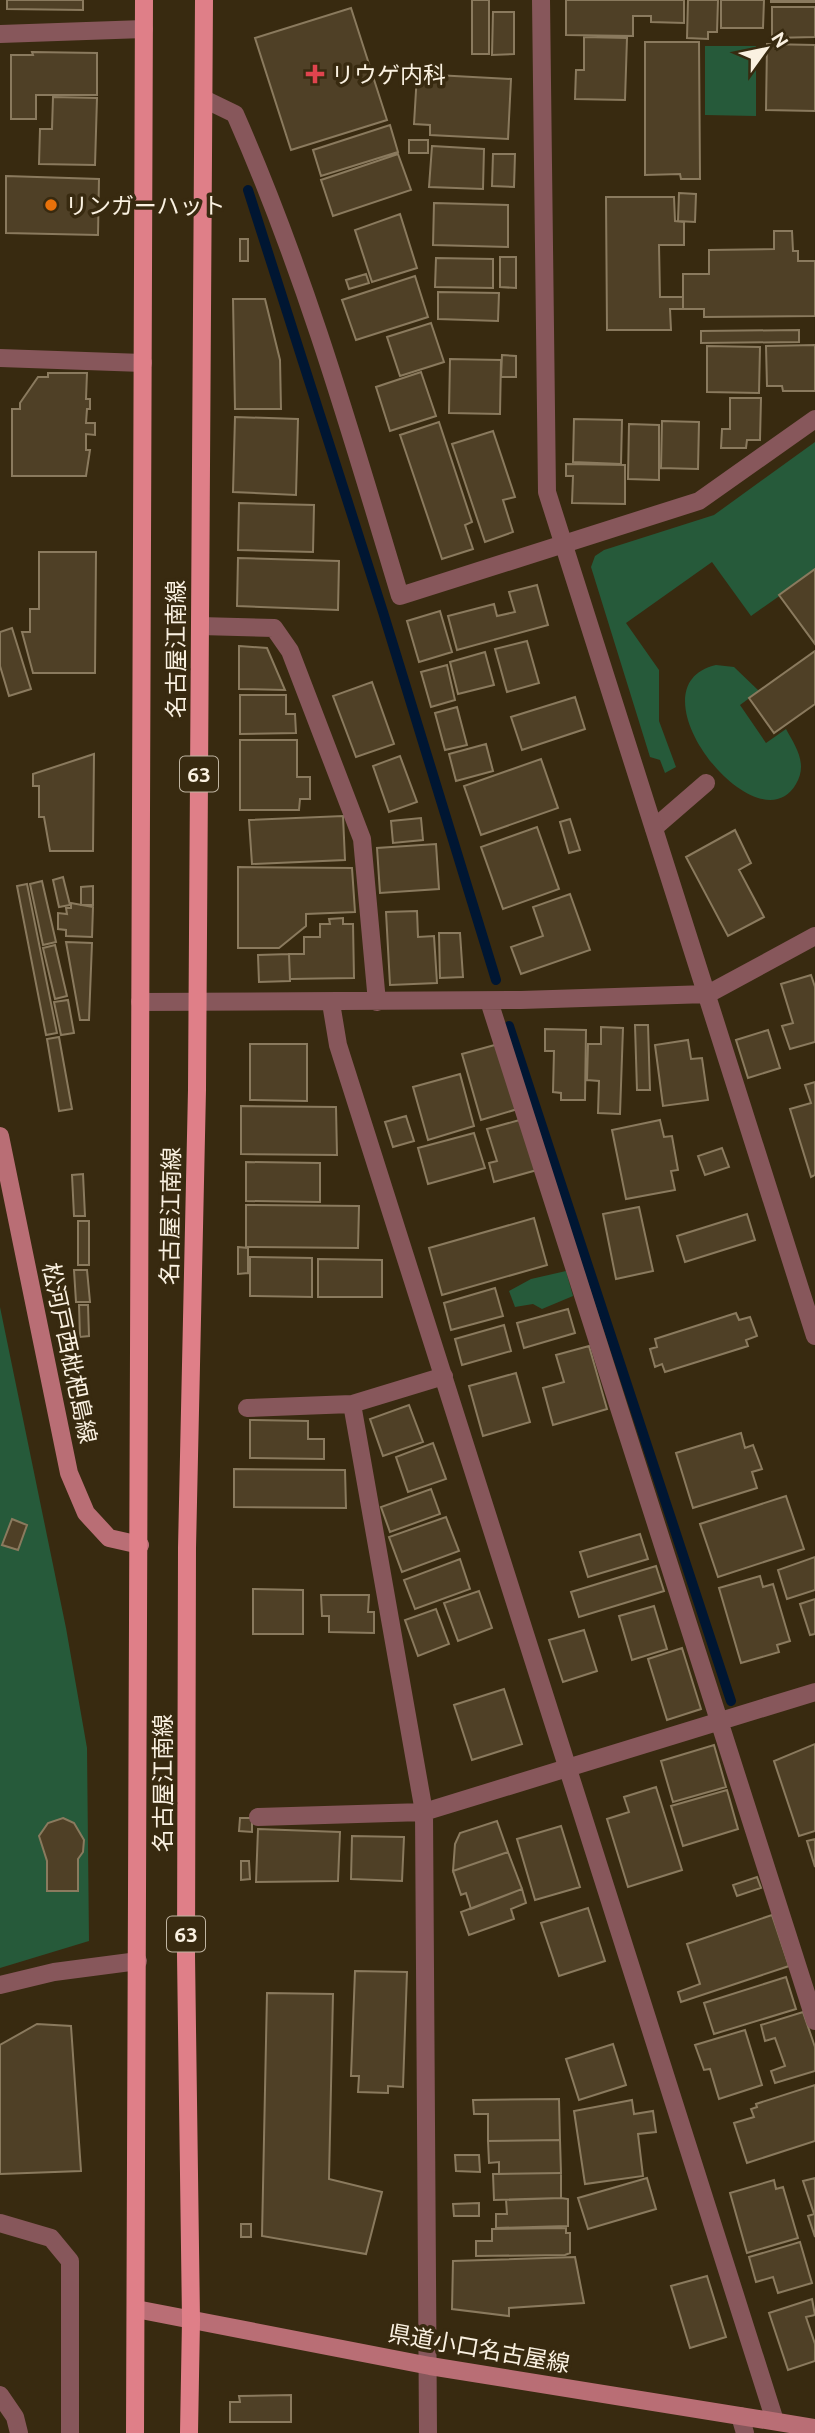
<svg xmlns="http://www.w3.org/2000/svg" width="815" height="2433" viewBox="0 0 815 2433" font-family="Ubuntu,'Noto Sans JP',sans-serif">
<style>
.green{fill:#265a3a}
.lines{fill:none;stroke-linecap:round;stroke-linejoin:round}
.stream{stroke:#001632;stroke-width:10}
.building{fill:#4f4026;stroke:#8a7a5e;stroke-width:2}
.service{stroke:#87575b;stroke-width:18}
.minor{stroke:#87575b;stroke-width:18}
.secondary{stroke:#b96e75;stroke-width:18}
.primary{stroke:#df7f88;stroke-width:18}
.health-dot{fill:#e0444e;stroke:#382a10;stroke-width:2.5}
.food-dot{fill:#e8710a;stroke:#382a10;stroke-width:2.5}
.labels{text-anchor:middle;dominant-baseline:central;stroke-width:7;stroke-linejoin:round;paint-order:stroke}
.shield{fill:#382a10;stroke:#c0b5a2;stroke-width:2}
.shield-label{font-size:21px;font-weight:bold;fill:#faf1e1}
.poi-label{font-size:23px;fill:#faf1e1;stroke:#382a10;text-anchor:start}
.street-label{font-size:23px;fill:#faf1e1;stroke:#382a10}
</style>
<rect width="100%" height="100%" fill="#382a10"/>
<!-- green -->
<path class="green" d="M705,46H756V116L705,115Z
M815,442V571L751,616L712,562L626,623L659,670V721L676,767L665,773L660,760L650,757L591,567L595,556L604,550L714,515Z
M716,665L734,667L759,691L740,705L766,743L786,729C796,747 808,764 796,784C757,851 626,686 716,665Z
M566,1271L573,1296L542,1309L533,1304L515,1307L509,1291L531,1279Z
M0,1307L66,1628L87,1748L89,1941L0,1968Z"/>
<g class="lines">
<!-- stream -->
<path class="stream" d="M248,190L383,612L496,980
M509,1026L731,1701"/>
</g>
<!-- building -->
<path class="building" d="M7,0H83V10L7,9Z
M472,0H489V54H472Z
M566,0H684V23L651,22V16H633V36L566,35Z
M688,0H718L717,32H708V39L687,38Z
M721,0H764L763,28H721Z
M771,0H815V2H771Z
M772,7H815V37L772,38Z
M351,8L387,120L291,150L255,38Z
M493,12H514V54L492,55Z
M584,37L627,38L625,100L575,99L576,70H584Z
M645,42H699L700,179H681L680,174L645,175Z
M767,44L815,45V111L766,110Z
M32,52L97,53V95H36V119H11V55H33Z
M417,74L511,79L508,139L430,135V125L414,124Z
M53,97L97,98L95,165L39,164L40,129H52Z
M390,125L398,152L321,176L313,150Z
M409,140H428V153H409Z
M432,146L484,149L483,189L429,187Z
M398,154L411,190L333,216L321,180Z
M493,154H515L514,187L492,186Z
M6,176L99,179L98,235L6,233Z
M679,193L696,194L695,222L678,221Z
M606,197H674L675,221L684,222V245H659L660,297H683V309H670L671,330H607Z
M434,203L508,205V247L433,245Z
M400,214L417,268L372,282L355,230Z
M774,231H792L793,251H798V261H815V316L704,317V309H683V274H709V250L774,249Z
M240,239H248V261H240Z
M500,257H516V288L500,287Z
M436,258L493,259V288L435,287Z
M366,274L369,283L349,289L346,280Z
M415,276L428,317L356,340L342,300Z
M438,292L499,293L498,321L438,319Z
M233,299H265L280,360L281,409H235Z
M431,323L444,362L400,376L387,337Z
M799,330V342L701,343V331Z
M815,345V391H783L782,386H767L766,346Z
M707,346L760,347L759,393L707,392Z
M502,355L516,356V377H501Z
M450,359L501,360L500,414L449,413Z
M421,372L436,416L390,431L376,387Z
M48,373H87L86,399H90V409H87L86,423H95V435L86,434V450H90L86,476H12V409H20V403L38,377H48Z
M730,398H761L760,440H747L746,448H721L722,429H730Z
M235,417L298,419L296,495L233,492Z
M574,419L622,420L621,464L573,462Z
M662,421L699,422L698,469L661,468Z
M439,422L472,522L465,525L473,549L442,559L400,435Z
M629,424L659,425V480L628,479Z
M493,431L515,497L503,500L513,532L485,542L452,444Z
M566,464L625,465V504L572,503L573,476H566Z
M239,503L314,505L313,552L238,550Z
M39,552H96L95,673H33L22,632H30V609H39Z
M238,558L339,561L338,610L237,606Z
M815,569V644L779,595Z
M537,585L548,625L457,650L448,616L494,604L497,616L515,612L509,592Z
M440,611L452,652L419,662L407,621Z
M12,628L31,689L9,696L0,666V632Z
M527,641L539,683L507,692L495,649Z
M239,646L267,648L285,690L239,689Z
M815,651V704L774,733L749,698Z
M485,652L494,685L458,694L450,662Z
M447,665L455,700L431,707L421,672Z
M372,682L394,744L356,757L333,696Z
M240,695H286V714H295L296,733L240,734Z
M575,697L585,729L522,750L511,717Z
M457,707L467,745L445,750L435,713Z
M240,740H297V777H310V799H300L299,810H240Z
M486,744L493,771L456,781L449,754Z
M94,754L93,851H50L44,817H39V786H33V774Z
M400,756L417,802L389,812L373,766Z
M541,759L558,808L481,835L464,786Z
M343,816L345,860L252,864L249,820Z
M421,818L423,840L393,843L391,821Z
M570,819L580,850L569,853L560,822Z
M537,827L559,889L503,909L481,847Z
M735,830L751,863L739,870L764,917L728,936L686,857Z
M436,844L439,889L380,893L377,848Z
M238,867L352,868L355,912L306,914V926L279,948H238Z
M63,877L70,905L59,907L53,880Z
M42,881L56,942L43,945L30,884Z
M27,884L57,1033L46,1035L17,886Z
M93,886V905H81V887Z
M570,894L590,950L521,974L511,947L543,936L533,907Z
M71,903L93,907L92,937L66,936V930L58,929V913L67,914L66,908H71Z
M417,911L418,937L434,936L437,983L390,985L386,912Z
M343,918V924H353L354,978L290,979L289,954H304V937H320V924H330L329,919Z
M439,933H460L463,977L440,978Z
M66,942L92,943L89,1020H80Z
M55,945L67,996L55,999L43,948Z
M289,954L290,981L259,982L258,955Z
M811,975L815,987V1042L790,1049L782,1026L793,1023L781,984Z
M68,1000L74,1033L61,1035L54,1002Z
M635,1025H648L650,1090H637Z
M601,1027L623,1028L620,1114L598,1113L599,1081L587,1080L588,1044H601Z
M545,1029L586,1030L585,1100H561V1093L553,1092L554,1051H545Z
M768,1030L780,1068L748,1078L736,1040Z
M59,1037L72,1109L59,1111L47,1039Z
M688,1040L691,1059L702,1058L708,1100L663,1106L655,1045Z
M502,1043L521,1108L481,1120L462,1054Z
M250,1044H307V1101L250,1100Z
M460,1074L474,1126L428,1140L413,1087Z
M815,1082V1175L811,1177L790,1109L811,1103L805,1085Z
M241,1106L336,1107L337,1155L241,1154Z
M406,1116L414,1141L393,1147L385,1122Z
M523,1119L537,1170L494,1182L489,1163L497,1161L487,1129Z
M660,1120L664,1137L672,1136L678,1170L671,1171L675,1190L626,1199L612,1130Z
M474,1133L485,1168L428,1184L418,1148Z
M722,1148L729,1167L705,1175L698,1156Z
M246,1162L320,1163V1202L246,1201Z
M83,1174L85,1216H74L72,1175Z
M246,1205L359,1206L358,1248L246,1247Z
M639,1207L653,1271L616,1279L603,1214Z
M747,1214L755,1240L685,1262L677,1236Z
M534,1218L547,1265L442,1295L429,1248Z
M78,1221H89V1265H78Z
M238,1247L248,1248V1273L238,1274Z
M250,1257L312,1258V1297L250,1296Z
M318,1259L382,1260V1297H318Z
M74,1270H87L90,1302H76Z
M495,1288L503,1316L451,1330L444,1303Z
M79,1305H88L89,1336L80,1337Z
M568,1309L575,1333L524,1348L517,1323Z
M736,1313L739,1320L750,1317L757,1336L746,1340L748,1346L665,1372L662,1364L655,1367L650,1349L657,1347L655,1339Z
M504,1325L511,1351L462,1365L455,1339Z
M589,1346L607,1409L553,1425L543,1388L564,1382L556,1355Z
M516,1373L530,1422L483,1436L469,1386Z
M409,1405L423,1442L383,1456L370,1419Z
M250,1420L308,1421V1439H324V1459L250,1458Z
M741,1433L745,1448L753,1445L762,1469L752,1472L757,1488L693,1508L676,1453Z
M433,1443L446,1479L408,1492L396,1457Z
M234,1469L345,1470L346,1508L234,1507Z
M431,1489L440,1514L390,1532L381,1507Z
M786,1496L804,1549L718,1577L700,1524Z
M446,1517L459,1551L402,1572L389,1537Z
M12,1519L27,1525L18,1550L2,1545Z
M640,1534L648,1559L588,1577L580,1552Z
M815,1557V1590L787,1599L778,1570Z
M460,1559L470,1589L415,1609L404,1580Z
M656,1566L664,1591L579,1617L571,1592Z
M760,1576L763,1587L773,1584L790,1641L777,1645L779,1652L741,1663L719,1588Z
M253,1589L303,1590V1634H253Z
M479,1591L492,1628L458,1641L444,1603Z
M321,1595H369L368,1612H374V1633L329,1632V1616H322Z
M815,1599V1634L810,1635L800,1604Z
M654,1606L667,1649L632,1660L619,1616Z
M436,1609L449,1644L418,1656L405,1620Z
M584,1630L597,1671L563,1682L549,1640Z
M682,1648L701,1709L667,1720L648,1659Z
M504,1689L522,1744L472,1760L454,1705Z
M815,1744V1831L799,1836L774,1761Z
M714,1745L726,1787L673,1802L661,1761Z
M656,1787L682,1870L628,1887L607,1819L629,1812L624,1797Z
M727,1790L738,1829L683,1846L671,1806Z
M63,1818L74,1823L84,1840L83,1852L78,1859V1891H47V1861L39,1836L48,1823Z
M240,1818H252V1832L239,1831Z
M497,1821L508,1852L453,1871L455,1844L460,1833Z
M561,1826L580,1887L535,1900L517,1839Z
M258,1829L340,1832L338,1881L256,1882Z
M352,1836L404,1837L402,1881L351,1879Z
M815,1839V1867L807,1841Z
M508,1852L522,1889L471,1909L466,1893L461,1895L453,1871Z
M241,1861H249L250,1879L241,1880Z
M757,1877L761,1888L737,1896L733,1885Z
M522,1889L526,1903L511,1909L514,1919L469,1935L461,1912Z
M588,1908L605,1961L559,1976L541,1923Z
M772,1915L789,1966L681,2002L678,1992L700,1984L687,1944Z
M355,1971L407,1972L403,2087L388,2086V2093L358,2092L359,2076H351Z
M786,1977L796,2009L714,2034L704,2003Z
M267,1993L333,1994L329,2179L382,2192L366,2254L262,2236Z
M803,2012L815,2047V2071L775,2083L771,2071L785,2066L775,2038L765,2041L761,2025Z
M37,2024L71,2026L81,2171L0,2174V2045Z
M745,2030L762,2085L719,2099L710,2069L704,2070L695,2045Z
M613,2044L626,2085L579,2100L566,2059Z
M815,2085V2141L747,2163L734,2123L754,2117L751,2109L757,2107L756,2104Z
M559,2099L560,2140L488,2141V2114H474L473,2100Z
M632,2100L634,2114L653,2111L656,2132L638,2134L643,2176L585,2184L574,2111Z
M560,2140L561,2173L499,2174V2162L489,2163L488,2141Z
M455,2155H479L480,2172L456,2171Z
M561,2173V2198L494,2200L493,2174Z
M647,2178L656,2209L588,2229L578,2198Z
M815,2178V2237L808,2216L814,2214L803,2181Z
M774,2180L776,2189L783,2187L798,2238L747,2253L730,2193Z
M561,2198L568,2199V2226L496,2228V2214H507L506,2200Z
M479,2203V2216H454L453,2204Z
M241,2224H251V2237H241Z
M566,2228V2233H570V2253L565,2255L476,2256V2241H492V2229Z
M800,2242L812,2283L778,2293L773,2277L756,2282L749,2257Z
M575,2257L584,2303L509,2308V2316L452,2309L453,2261Z
M707,2276L726,2337L690,2348L671,2286Z
M812,2299L815,2315L806,2317L815,2344V2361L788,2370L769,2313Z
M291,2395V2422H230V2402H240L239,2396Z"/>
<g class="lines">
<!-- service -->
<path class="service" d="M654,828L706,783
M0,2223L51,2238L70,2261V2433
M0,2395L15,2417L19,2433"/>
<!-- minor -->
<path class="minor" d="M541,0L547,492L815,1336
M0,34L144,29
M204,99L235,114C304,270 351,433 400,596L699,501L815,419
M0,358L143,363
M200,626L274,628L290,651L362,839L377,1002
M489,1001L815,2021
M140,1002L521,1000L708,994L815,936
M331,1003L338,1045L775,2421
M352,1404L424,1812L428,2433
M247,1408L352,1404L444,1376
M258,1817L424,1812L815,1692
M0,1985L54,1972L138,1961
M740,2416L745,2433"/>
<!-- secondary -->
<path class="secondary" d="M0,1136L69,1473L86,1513L109,1538L140,1545
M136,2309L430,2366L815,2428"/>
<!-- primary -->
<path class="primary" d="M135,2433L144,0
M189,2433L191,2320L186,1955L187,1548L197,1090L204,0"/>
</g>
<!-- markers -->
<path class="health-dot" d="M311.5 63.5h7v7h7v7h-7v7h-7v-7h-7v-7h7z"/>
<circle class="food-dot" cx="51" cy="205" r="7"/>
<g class="labels">
<!-- shield labels -->
<g class="shield">
<rect x="180" y="756.5" width="38" height="35" rx="5"/>
<rect x="167" y="1916.5" width="38" height="35" rx="5"/>
</g>
<g class="shield-label">
<text x="199" y="774">63</text>
<text x="186" y="1934">63</text>
</g>
<!-- poi labels -->
<g class="poi-label">
<text x="331" y="74">リウゲ内科</text>
<text x="65" y="205">リンガーハット</text>
</g>
<!-- street labels -->
<g class="street-label">
<text transform="translate(175 649) rotate(-90)">名古屋江南線</text>
<text transform="translate(170 1216) rotate(-89)">名古屋江南線</text>
<text transform="translate(70 1353) rotate(78)">松河戸西枇杷島線</text>
<text transform="translate(162 1783) rotate(-90)">名古屋江南線</text>
<text transform="translate(479 2348) rotate(10)">県道小口名古屋線</text>
</g>
</g>
<!-- north arrow -->
<g transform="translate(766 49) rotate(57)" stroke="#382a10" stroke-width="5" paint-order="stroke">
<path d="M0-5L12 26L0 18L-12 26Z" fill="#faf1e1"/>
<text y="-10" font-size="19" font-weight="bold" text-anchor="middle" fill="#faf1e1">N</text>
</g>
</svg>
